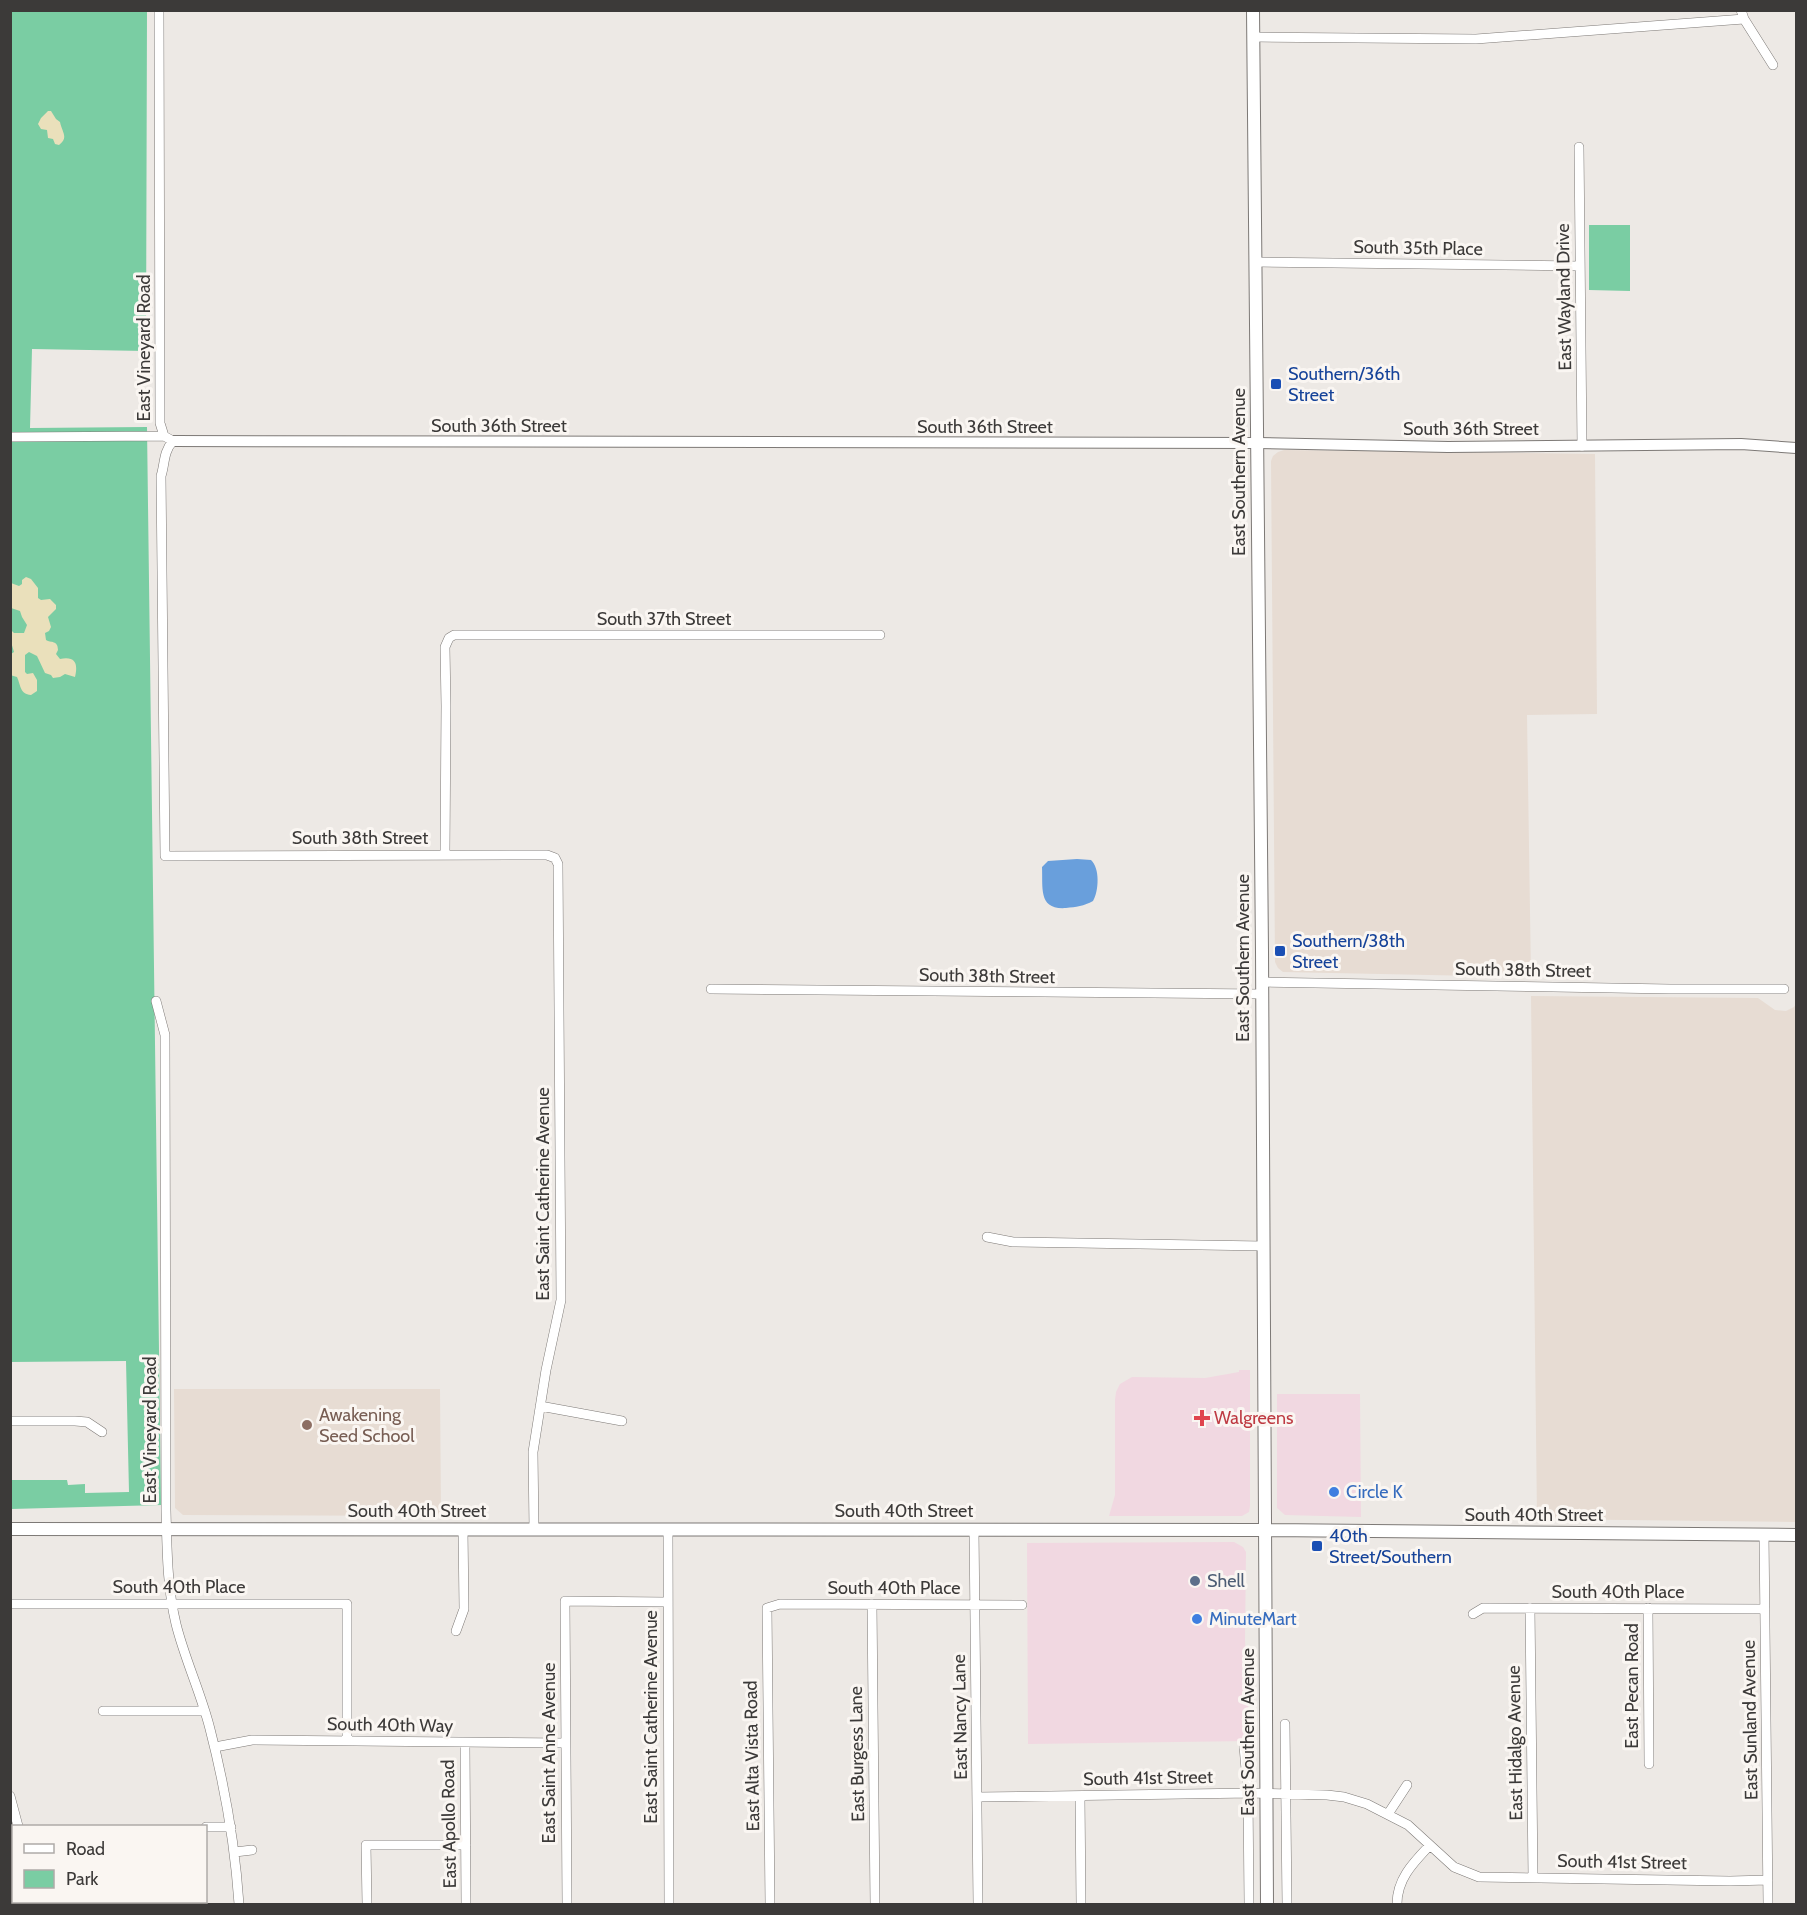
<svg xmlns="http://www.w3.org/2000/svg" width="1807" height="1915" viewBox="0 0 1807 1915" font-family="Cabin,sans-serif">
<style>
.commercial{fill:#f1d8e1}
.built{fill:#e7dcd3}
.green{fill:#7acda3}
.sand{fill:#eae0bb}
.water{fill:#699fdc}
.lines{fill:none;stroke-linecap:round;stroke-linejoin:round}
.minor-casing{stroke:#7d7976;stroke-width:10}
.tertiary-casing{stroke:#7d7976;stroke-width:12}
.secondary-casing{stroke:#7d7976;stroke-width:14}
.minor{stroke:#fff;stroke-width:9}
.tertiary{stroke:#fff;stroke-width:10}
.secondary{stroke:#fff;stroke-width:12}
.transit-dot{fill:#1a4fb4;stroke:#faf6f2;stroke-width:2}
.health-dot{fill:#e0444e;stroke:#faf6f2;stroke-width:2}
.education-dot{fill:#8d6e63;stroke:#faf6f2;stroke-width:2}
.shop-dot{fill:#3f7fe0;stroke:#faf6f2;stroke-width:2}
.service-dot{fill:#5c6f8a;stroke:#faf6f2;stroke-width:2}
.labels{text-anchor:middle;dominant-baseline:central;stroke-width:6;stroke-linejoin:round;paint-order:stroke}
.street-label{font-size:18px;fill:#3c3a39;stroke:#faf6f2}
.transit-label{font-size:18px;fill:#164399;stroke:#faf6f2;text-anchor:start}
.education-label{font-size:18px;fill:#785e54;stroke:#faf6f2;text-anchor:start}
.health-label{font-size:18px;fill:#be3a42;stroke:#faf6f2;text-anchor:start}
.shop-label{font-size:18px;fill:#366cbe;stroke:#faf6f2;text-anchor:start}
.service-label{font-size:18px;fill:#4e5e75;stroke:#faf6f2;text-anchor:start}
</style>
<rect width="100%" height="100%" fill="#ede9e5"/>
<!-- commercial -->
<path class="commercial" d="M1239,1370H1250V1506L1249,1512L1242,1516H1109L1115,1495V1400L1116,1392L1120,1384L1132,1377L1205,1378L1239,1372Z
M1277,1394H1360L1361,1517L1285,1515L1277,1508Z
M1234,1542L1243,1547L1246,1552L1245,1640L1250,1741L1028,1744L1027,1543Z"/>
<!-- built -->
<path class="built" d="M1284,450L1595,454L1597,714L1527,715L1531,977L1283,972L1278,968L1275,962L1271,461L1273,456L1278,452Z
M1531,996L1758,998L1775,1010L1786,1011L1794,1007L1796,1004V1522L1537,1519Z
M174,1389H440L441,1516L183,1515L175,1508V1502Z"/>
<!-- green -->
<path class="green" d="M11,11H147L146,351L32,349L30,428L147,427L161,1505L11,1509L10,1480H67L68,1485L85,1484V1493L129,1492L126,1361L11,1362Z
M1589,225H1630V291L1589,290Z"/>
<!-- sand -->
<path class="sand" d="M48,111H51L56,119L60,122C62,132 69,138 59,145L55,144L53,139L48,138L47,130L41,129L38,124L41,118Z
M26,577L31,579L38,588V598L41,600L50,599L56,605V609L48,617L51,627L49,631L45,633L46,640C51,643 58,640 58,650L56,654L60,659C76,656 78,664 75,677L65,674L60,677L53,678L51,675L45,673L37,656L29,652L25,655V672L27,674L33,673L37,680V691L31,695C20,694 21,686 17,677L10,675L11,654L14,652L11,642V630L14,633H24L27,625L22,617L20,611L11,608V583L19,586L22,584V580Z"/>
<!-- water -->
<path class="water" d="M1077,859L1091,860C1100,868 1099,891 1093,901C1084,906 1076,907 1066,908C1038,910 1043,888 1042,867L1048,861Z"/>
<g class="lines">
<defs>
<path id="minor" d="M159,10L160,423L164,436L173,441C163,452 165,464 161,476L165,856L547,855L555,858L558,864L561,1300L546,1370L533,1452L534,1529
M1741,10L1744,19L1773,65
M1253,37L1476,39L1744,19
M1579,147L1582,446
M1256,262L1580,266
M10,437L164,436
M445,854L446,706L445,647L449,638L454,635H880
M1262,982L1670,989H1784
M711,989L1262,994
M156,1001L165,1035L166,1510C167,1548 167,1587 176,1624C185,1660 201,1693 210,1729C225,1787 235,1845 239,1904
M987,1237L1013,1242L1263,1246
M540,1406L622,1421
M10,1421H75L87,1422L102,1432
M668,1529L669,1904
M974,1529L978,1904
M1764,1534L1768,1904
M10,1604H347V1741
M872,1604L875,1904
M1530,1608L1533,1877
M1648,1608L1649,1764
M1473,1614L1483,1608L1765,1609
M456,1631L464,1609L463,1529
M103,1711H205
M1285,1724L1287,1904
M465,1743L466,1904
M1244,1746L1248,1793L1249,1904
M215,1747L252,1740L566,1743
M10,1796L18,1826
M1080,1796L1081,1904
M977,1797L1252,1793L1327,1795L1344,1797L1367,1804L1408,1825L1454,1867L1479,1877L1730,1881L1768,1880
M1388,1814L1407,1785
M206,1827H231
M235,1852L252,1850
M30,1902V1904
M367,1904L366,1845H466
M567,1904L565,1601L667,1602
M770,1904L767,1608L780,1604L1022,1605
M1397,1904C1397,1879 1413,1863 1430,1845"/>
<path id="tertiary" d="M173,441L1257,443L1448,447L1741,444L1796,448"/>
<path id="secondary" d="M1253,10L1262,951L1267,1904
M10,1529L1264,1530L1796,1535"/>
</defs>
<!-- minor casing -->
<use href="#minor" class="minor-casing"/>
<!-- tertiary casing -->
<use href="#tertiary" class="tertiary-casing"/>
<!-- secondary casing -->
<use href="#secondary" class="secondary-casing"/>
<!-- minor -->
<use href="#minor" class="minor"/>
<!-- tertiary -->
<use href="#tertiary" class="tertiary"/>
<!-- secondary -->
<use href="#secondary" class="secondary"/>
</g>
<!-- markers -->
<g class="transit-dot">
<rect x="1270" y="378" width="12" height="12" rx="3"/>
<rect x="1274" y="945" width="12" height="12" rx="3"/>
<rect x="1311" y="1540" width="12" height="12" rx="3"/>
</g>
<path class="health-dot" d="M1199 1409h6v6h6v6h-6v6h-6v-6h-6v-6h6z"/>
<circle class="education-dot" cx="307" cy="1425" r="6"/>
<g class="shop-dot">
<circle cx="1334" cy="1492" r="6"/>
<circle cx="1197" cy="1619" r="6"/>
</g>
<circle class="service-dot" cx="1195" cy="1581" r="6"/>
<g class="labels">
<!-- street labels -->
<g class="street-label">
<text transform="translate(1418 248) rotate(1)">South 35th Place</text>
<text transform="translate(1564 297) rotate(-91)">East Wayland Drive</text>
<text transform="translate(144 348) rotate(-90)">East Vineyard Road</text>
<text x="499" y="426">South 36th Street</text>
<text x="985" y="427">South 36th Street</text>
<text x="1471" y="429">South 36th Street</text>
<text transform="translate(1239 472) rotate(-90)">East Southern Avenue</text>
<text x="664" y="619">South 37th Street</text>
<text x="360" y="838">South 38th Street</text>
<text transform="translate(1243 958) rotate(-90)">East Southern Avenue</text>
<text transform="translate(1523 970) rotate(1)">South 38th Street</text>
<text transform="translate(987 976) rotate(1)">South 38th Street</text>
<text transform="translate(543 1194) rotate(-90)">East Saint Catherine Avenue</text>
<text transform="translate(150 1430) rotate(-90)">East Vineyard Road</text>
<text x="417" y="1511">South 40th Street</text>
<text x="904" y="1511">South 40th Street</text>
<text x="1534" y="1515">South 40th Street</text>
<text x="179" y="1587">South 40th Place</text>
<text x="894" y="1588">South 40th Place</text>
<text x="1618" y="1592">South 40th Place</text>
<text transform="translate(1632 1686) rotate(-90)">East Pecan Road</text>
<text transform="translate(651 1717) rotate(-90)">East Saint Catherine Avenue</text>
<text transform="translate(960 1717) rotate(-91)">East Nancy Lane</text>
<text transform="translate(1750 1720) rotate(-91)">East Sunland Avenue</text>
<text transform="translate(390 1725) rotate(1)">South 40th Way</text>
<text transform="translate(1248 1732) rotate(-90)">East Southern Avenue</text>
<text transform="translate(1515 1743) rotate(-91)">East Hidalgo Avenue</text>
<text transform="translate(549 1753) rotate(-90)">East Saint Anne Avenue</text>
<text transform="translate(857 1754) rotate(-91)">East Burgess Lane</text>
<text transform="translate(752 1756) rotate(-91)">East Alta Vista Road</text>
<text transform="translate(1148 1778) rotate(-1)">South 41st Street</text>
<text transform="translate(449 1824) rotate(-91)">East Apollo Road</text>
<text transform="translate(1622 1862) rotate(1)">South 41st Street</text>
</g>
<!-- transit labels -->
<g class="transit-label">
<text x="1288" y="374">Southern/36th<tspan x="1288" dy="21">Street</tspan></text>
<text x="1292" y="941">Southern/38th<tspan x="1292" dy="21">Street</tspan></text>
<text x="1329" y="1536">40th<tspan x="1329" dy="21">Street/Southern</tspan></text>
</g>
<!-- education labels -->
<g class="education-label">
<text x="319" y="1415">Awakening<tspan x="319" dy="21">Seed School</tspan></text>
</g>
<!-- health labels -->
<g class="health-label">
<text x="1214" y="1418">Walgreens</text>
</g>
<!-- shop labels -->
<g class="shop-label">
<text x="1346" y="1492">Circle K</text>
<text x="1209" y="1619">MinuteMart</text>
</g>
<!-- service labels -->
<g class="service-label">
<text x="1207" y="1581">Shell</text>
</g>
</g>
<!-- border -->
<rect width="1807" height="1915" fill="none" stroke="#3c3a39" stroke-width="24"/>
<!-- legend -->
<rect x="12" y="1825" width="195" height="78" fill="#faf6f2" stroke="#aeaba8" stroke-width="1.5"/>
<rect x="24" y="1844" width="30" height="9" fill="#ffffff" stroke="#aeaba8" stroke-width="1.5"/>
<text x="66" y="1855" font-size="18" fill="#3c3a39">Road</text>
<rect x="24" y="1870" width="30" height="18" fill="#7acda3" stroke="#aeaba8" stroke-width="1.5"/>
<text x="66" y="1885" font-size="18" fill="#3c3a39">Park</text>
</svg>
